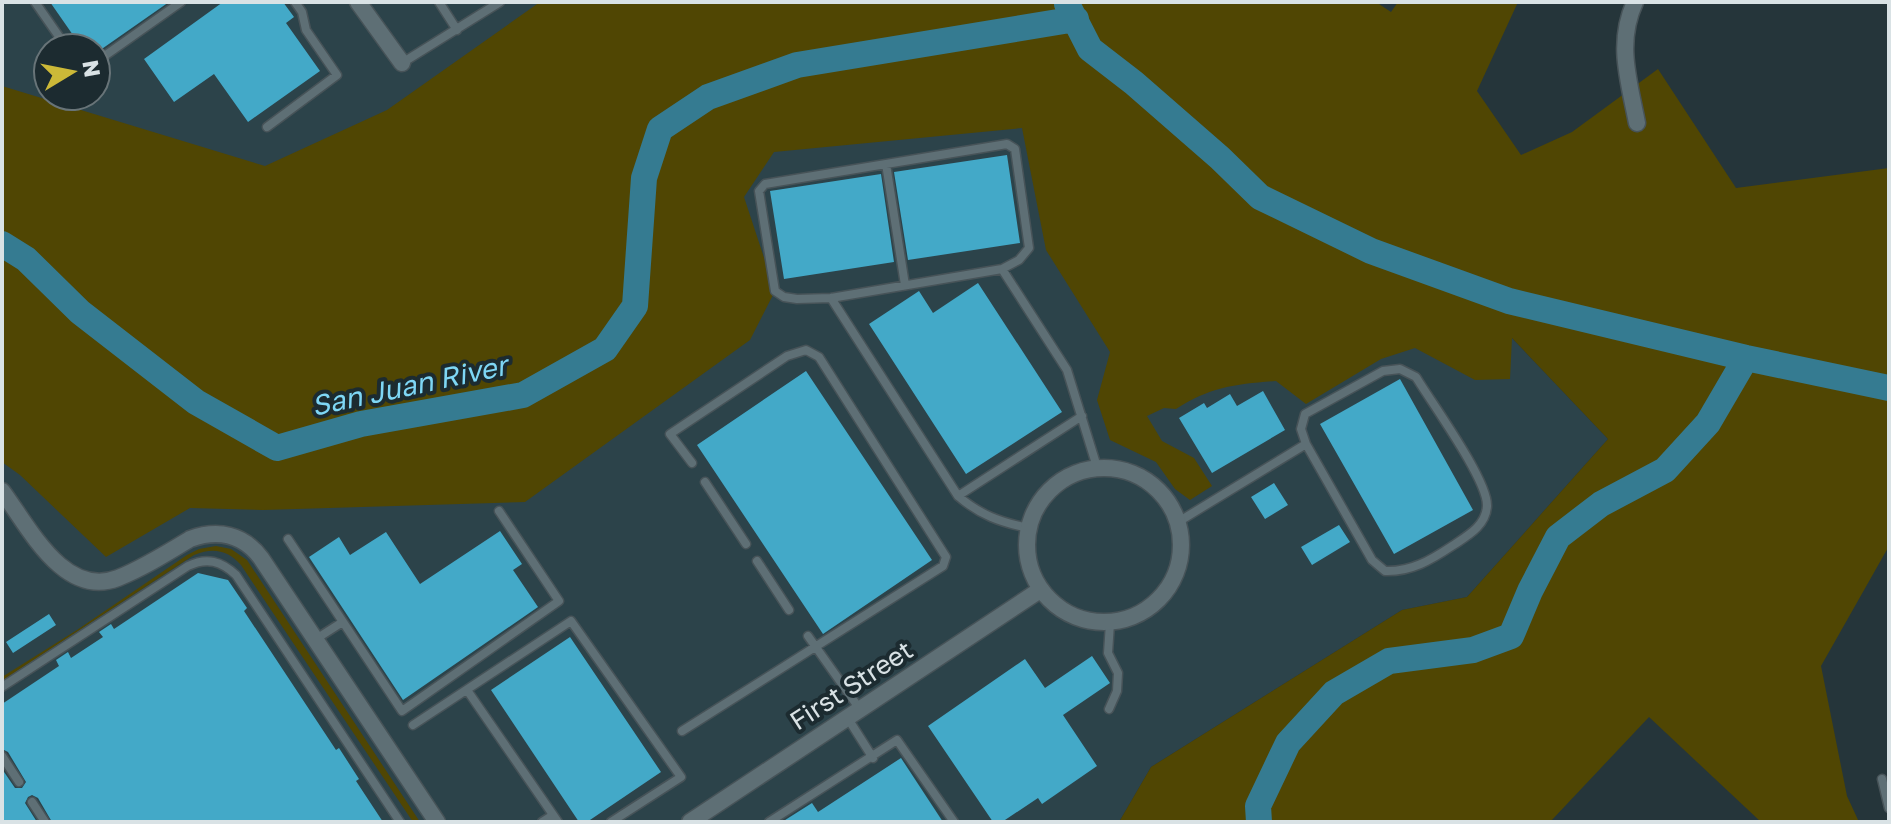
<svg xmlns="http://www.w3.org/2000/svg" width="1891" height="824" viewBox="0 0 1891 824" font-family="'Golos Text',sans-serif">
<style>
.built{fill:#2c434a;fill-rule:evenodd}
.green{fill:#504603}
.lines{fill:none;stroke-linecap:round;stroke-linejoin:round}
.river{stroke:#357b91;stroke-width:26}
.building{fill:#43a9c8}
.lane-casing{stroke:#475358;stroke-width:11}
.street-casing{stroke:#475358;stroke-width:19}
.lane{stroke:#5e6f75;stroke-width:8}
.street{stroke:#5e6f75;stroke-width:16}
.labels{text-anchor:middle;dominant-baseline:central;stroke-width:8;stroke-linejoin:round;paint-order:stroke}
.street-label{font-size:26px;fill:#d9e2e5;stroke:#1c2b30}
.water-label{font-size:28px;font-style:italic;fill:#7ed7f5;stroke:#1c2b30}
</style>
<rect width="100%" height="100%" fill="#25353a"/>
<!-- built -->
<path class="built" d="M2,2H1032L1511,337L1608,439L1467,597L1402,610L1151,767L1119,822H2ZM48,48H96V96H48Z"/>
<!-- green -->
<path class="green" d="M540,2H1376L1391,12L1398,2H1518L1477,91L1521,155L1572,132L1658,69L1736,188L1889,168V546L1821,666L1847,796L1859,822H1761L1649,717L1550,822H1119L1151,767L1402,610L1467,597L1608,439L1512,338L1510,379L1475,380L1415,348L1381,359L1306,404L1276,381C1236,384 1210,387 1176,409L1164,408L1147,416L1162,441L1194,458L1212,486L1190,500L1175,489L1156,462L1110,440L1097,400L1110,352L1046,250L1022,128L774,152L744,197L775,291L750,340L525,502L263,510L190,508L106,557L20,475L2,462V86L265,166L387,110Z
M216,546L231,549L247,560L420,822H413L241,565C228,550 213,547 194,555L2,681V677L77,630L187,555L199,549Z"/>
<g class="lines">
<!-- river -->
<path class="river" d="M1067,4L1090,49L1134,83L1220,158L1260,197L1371,251L1509,301L1746,358L1889,388
M2,244L26,259L80,312L196,402L277,448L361,424L523,395L605,349L635,306L644,178L660,129L708,97L797,65L1076,19
M1259,822L1258,806L1288,743L1334,693L1389,661L1473,650L1511,636L1530,591L1558,537L1601,504L1665,470L1708,423L1746,358"/>
</g>
<!-- building -->
<path class="building" d="M50,2H169L96,53V48H82Z
M223,2H283L294,17L286,23L320,71L248,122L214,74L174,102L144,59Z
M1007,155L1020,243L908,260L894,172Z
M881,174L894,262L784,279L770,191Z
M978,283L1062,412L966,474L869,324L919,291L933,313Z
M806,371L932,560L823,634L697,445Z
M1400,379L1473,510L1394,554L1320,424Z
M1263,391L1285,430L1212,473L1179,418L1204,403L1207,408L1230,394L1237,406Z
M1274,483L1288,505L1265,519L1251,497Z
M1339,525L1350,542L1312,565L1301,547Z
M500,531L522,564L513,570L538,607L403,700L309,557L339,537L350,555L386,532L420,584Z
M198,573L228,580L247,608L244,611L336,750L339,748L359,779L356,781L383,822H52L38,798L32,795L28,797L25,803L37,822H2V769L15,788H22L26,782L8,752L2,749V704L59,666L56,660L68,652L71,658L103,637L99,632L111,624L114,629Z
M49,614L56,625L13,653L6,642Z
M570,637L661,772L587,822H579L491,690Z
M1092,656L1110,683L1063,715L1097,766L1042,804L1038,798L1002,822H993L928,726L1025,659L1045,688Z
M901,758L943,822H782L812,803L818,812Z"/>
<g class="lines">
<defs>
<path id="lane" d="M35,2L67,48
M439,2L457,30
M96,62L181,2
M402,63L500,2
M267,127L337,75L306,30L302,12L295,2
M1007,144L1015,149L1029,248L1019,260L1002,269L831,298L797,299L784,297L775,291L759,191L765,184Z
M886,164L905,285
M1002,269L1067,370L1097,467
M831,298L958,496C980,515 1000,522 1028,528
M1400,369L1416,377C1431,402 1488,480 1487,506C1486,526 1467,536 1452,546C1431,560 1411,572 1385,571L1372,560L1306,444L1301,429L1305,414L1383,371Z
M705,482L746,544
M958,496L1082,416
M1178,522L1306,444
M288,539L402,711L559,601L499,511
M757,561L789,610
M808,636L859,708
M316,639L341,623
M2,687L188,566C207,557 221,561 236,575L400,822
M467,690L558,822
M1109,709L1117,691L1118,673L1108,653L1110,623
M847,717L873,758
M413,725L571,621L681,777L611,822
M682,731L943,566L946,557L819,357L806,350L787,356L670,434L692,463
M2,756L19,782
M1882,779L1889,808
M32,802L45,822
M542,822L553,815
M769,822L897,740L954,822"/>
<path id="street" d="M358,2L402,63
M1635,2C1616,43 1629,81 1637,123
M1027 545a77 77 0 1 1 154 0a77 77 0 1 1-154 0Z
M2,491C29,527 64,599 118,578C143,568 167,553 190,539C218,529 243,534 261,558L437,822
M690,822L1040,590"/>
</defs>
<!-- lane casing -->
<use href="#lane" class="lane-casing"/>
<!-- street casing -->
<use href="#street" class="street-casing"/>
<!-- lane -->
<use href="#lane" class="lane"/>
<!-- street -->
<use href="#street" class="street"/>
</g>
<g class="labels">
<!-- street labels -->
<g class="street-label">
<text transform="translate(851 685) rotate(-33)">First Street</text>
</g>
<!-- water labels -->
<g class="water-label">
<text transform="translate(409 385) rotate(-12)">San Juan River</text>
</g>
</g>
<!-- border -->
<rect width="1891" height="824" fill="none" stroke="#d9e2e5" stroke-width="8"/>
<!-- north arrow -->
<g transform="translate(72 72) rotate(80)"><circle r="38" fill="#1c2b30" stroke="#687478" stroke-width="2"/>
<path d="M0-6L14 30L0 20L-14 30Z" fill="#ccb938"/>
<text y="-12" font-size="22" font-weight="bold" text-anchor="middle" fill="#d9e2e5">N</text>
</g>
</svg>
